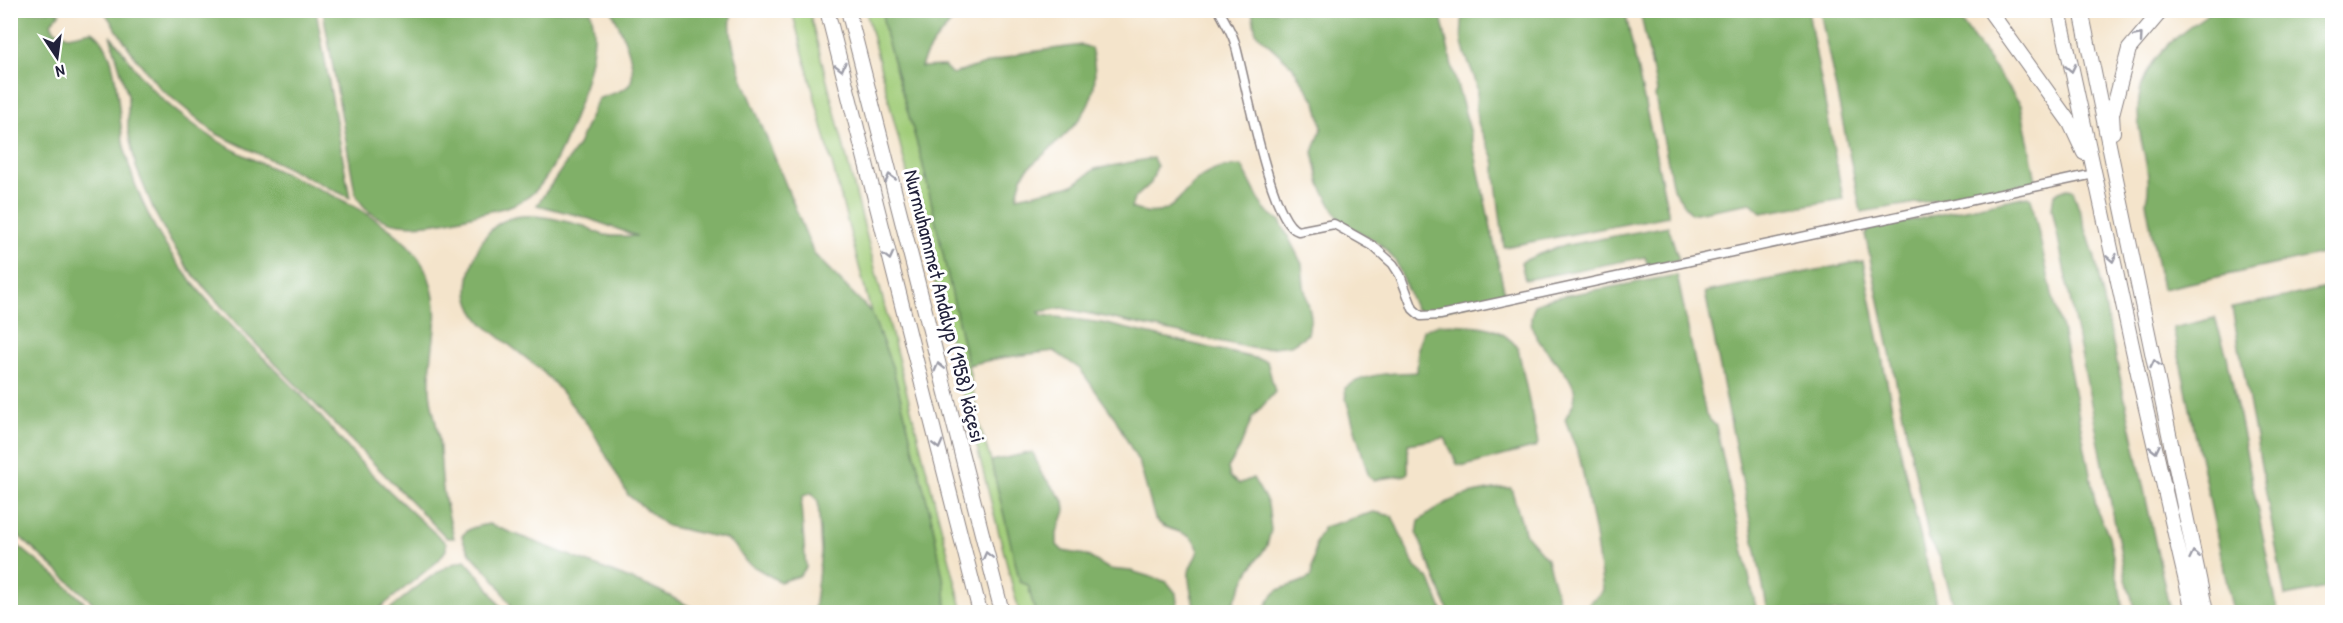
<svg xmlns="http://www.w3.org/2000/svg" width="2343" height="623" viewBox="0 0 2343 623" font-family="'Patrick Hand',sans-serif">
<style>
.green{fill:#a0cc78;stroke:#61775a;stroke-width:1.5}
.forest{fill:#80b068;stroke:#516952;stroke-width:1.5}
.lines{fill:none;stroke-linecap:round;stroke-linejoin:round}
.street-casing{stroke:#8b8383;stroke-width:11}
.primary-casing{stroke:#8b8383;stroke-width:16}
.street{stroke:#fff;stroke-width:8}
.primary{stroke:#fff;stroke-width:14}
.oneway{stroke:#9c9ca7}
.labels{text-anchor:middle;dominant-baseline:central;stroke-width:6;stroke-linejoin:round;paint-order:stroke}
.street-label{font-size:21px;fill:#22223b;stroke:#fff}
</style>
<rect width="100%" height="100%" fill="#fff"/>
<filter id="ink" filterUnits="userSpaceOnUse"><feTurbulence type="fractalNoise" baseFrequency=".0167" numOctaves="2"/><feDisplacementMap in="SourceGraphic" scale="12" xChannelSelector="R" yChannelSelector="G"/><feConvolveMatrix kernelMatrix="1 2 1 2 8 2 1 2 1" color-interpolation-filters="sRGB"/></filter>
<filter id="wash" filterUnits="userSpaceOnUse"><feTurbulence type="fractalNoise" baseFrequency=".008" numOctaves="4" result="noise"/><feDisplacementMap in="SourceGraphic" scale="24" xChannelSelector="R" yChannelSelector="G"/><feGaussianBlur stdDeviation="1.35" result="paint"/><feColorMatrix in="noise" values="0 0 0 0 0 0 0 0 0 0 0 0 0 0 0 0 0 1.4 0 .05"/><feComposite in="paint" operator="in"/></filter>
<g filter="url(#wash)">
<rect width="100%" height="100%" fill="#f4e4cb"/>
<!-- green -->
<path class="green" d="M792,11H809L963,612H946L945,588L932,521L893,369L871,312Z
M866,11H888L883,18L886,36L922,161L968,365L979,424L991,461L1020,582L1028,585L1035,612H1019Z"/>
<!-- forest -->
<path class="forest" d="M2214,10L2332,11V252L2162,289L2146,202C2152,181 2145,160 2141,139C2127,73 2163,44 2214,10Z
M10,11H56L60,13L51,23L54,30L68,36L92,31C122,50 116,118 125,150C130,173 140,198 150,218C186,290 248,340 303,397C326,421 346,448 370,472C394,496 420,520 446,543V550L438,561L375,612H109L101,610L11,529Z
M104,11H316L350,198L215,133L160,88L135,57Z
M323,11H591C592,19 595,29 594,38C592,76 561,168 533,193C517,207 498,209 478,214C439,224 375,240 355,192Z
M612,11H732C727,32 736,56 742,77L814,254L871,312L893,369L932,521L945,588L946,612H814L821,552L818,501L812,493L803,496L801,506L806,568L799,576L780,582L746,562L735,546L726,539L667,526L628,495L592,430L554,383L540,369L484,325C466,305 465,290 472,265C490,203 532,212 584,226C591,228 597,234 605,235C615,237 627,236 637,236L584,217L537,205L577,147L598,99C606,95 622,92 628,86C642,72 619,26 612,11Z
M888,11H960C947,30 928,44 921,67L944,66L952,74L1022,53L1082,45L1091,48C1104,97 1084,118 1050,149C1030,168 1022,166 1017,197L1073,185L1095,169L1153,158L1157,166L1151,183L1134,199L1131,208C1178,226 1177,187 1210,172C1220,167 1231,166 1242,166L1264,209L1280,221L1302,264L1304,286L1311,316L1308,334L1291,345L1256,349L1062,308L1039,312L1042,315L1102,323L1267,361L1275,392L1252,418L1240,448L1228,468L1230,477L1239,484L1253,478L1268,504L1271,530L1267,546L1249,571L1229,612H1196L1195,611C1193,599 1188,585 1189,573C1190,558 1209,551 1188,536C1177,529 1164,530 1155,519L1140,465L1115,418L1080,369L1054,351L1000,358L968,365L922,161L886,36L883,18Z
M1252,11H1440L1453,71L1470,130L1505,295L1435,312L1422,313L1415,308L1396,262L1389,253L1380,244L1340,221L1320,185L1313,152L1322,127L1316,102L1292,66L1256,33Z
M1461,11H1625L1669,216L1504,247L1495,174C1497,153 1484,142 1478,123C1474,111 1477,102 1477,91C1477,74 1464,59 1462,42C1460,32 1464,22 1461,11Z
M1640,11H1808L1843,199L1762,213L1751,203L1691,214L1673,189L1655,96L1657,91Z
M1820,11H1954L2021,105L2036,181L1992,191L1861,212Z
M110,35C121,47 129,61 140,75C153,92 171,108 189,121C207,135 227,147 248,157C301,183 408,217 429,278C444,321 428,349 430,390C431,407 437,423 439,439C441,456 441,473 443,489C446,506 450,522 454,538H447L244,332L190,271L171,242L155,213L136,167L128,131V96Z
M2067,189L2073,190L2094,254L2170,612H2136L2126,579L2052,208L2054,194Z
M2027,196L2031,198L2053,298L2062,329L2097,511L2109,536L2124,612H1956L1939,556L1929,539L1865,234L1870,229Z
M1668,226L1679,260L1648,266L1645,257L1525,280L1521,262L1557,247Z
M1863,261L1901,453L1938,612H1768L1705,292Z
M1677,275L1706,416L1716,426L1757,612H1582C1588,602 1596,599 1603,590L1594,529L1580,459L1565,419C1568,413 1573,407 1574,401C1582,374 1531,349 1531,319C1531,314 1534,309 1535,305L1552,298Z
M2332,287V587L2285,596L2232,308Z
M2215,318L2227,356L2278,612H2233L2173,328Z
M1440,324C1471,326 1497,321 1518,348L1538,443L1536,447L1465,466L1457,464L1445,438L1408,444V472L1406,475L1373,480L1369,477L1346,399L1345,388C1365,372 1393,374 1417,372L1418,349L1423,330Z
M1033,452L1041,473L1064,501L1065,511L1057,533V545L1063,551L1086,555L1109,569L1131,571L1167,582L1176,593L1178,612H1035L1028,585L1020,582L991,461Z
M1502,488H1511L1525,534L1547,559L1562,612H1449L1417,534L1419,521C1450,497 1465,493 1502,488Z
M1374,512L1392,516L1415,567L1430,580L1443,612H1263C1277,580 1285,592 1311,577L1316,541L1324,527Z
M489,524L658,590L700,612H515C508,602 502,589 494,579C483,565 466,554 462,536C469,527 478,526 489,524Z
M10,539L59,579L95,612H11Z
M465,560L486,584L504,612H386C407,596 439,565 465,560Z"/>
</g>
<g filter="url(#ink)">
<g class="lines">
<defs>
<path id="street" d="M1219,10C1224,20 1230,29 1234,40C1244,71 1270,223 1298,231L1334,224L1373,246L1393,264L1400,275L1413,309L1421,316L1440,315L2094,174"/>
<path id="primary" d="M827,10L980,612
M848,10L1002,612
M1989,10L2070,123L2084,153
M2059,10L2141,387L2193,612
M2081,10L2206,612
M2113,132L2112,114L2129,49L2162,10"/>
</defs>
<!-- street casing -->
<use href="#street" class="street-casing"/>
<!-- primary casing -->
<use href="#primary" class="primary-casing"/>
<!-- street -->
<use href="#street" class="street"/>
<!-- primary -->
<use href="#primary" class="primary"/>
</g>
<!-- one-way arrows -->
<defs><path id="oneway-chevron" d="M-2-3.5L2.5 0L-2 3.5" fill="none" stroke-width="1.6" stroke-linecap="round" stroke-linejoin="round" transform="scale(1.5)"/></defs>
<g class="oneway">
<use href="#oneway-chevron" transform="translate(2139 37) rotate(-49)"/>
<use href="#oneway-chevron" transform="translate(841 67) rotate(76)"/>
<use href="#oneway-chevron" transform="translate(2071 68) rotate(78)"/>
<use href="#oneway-chevron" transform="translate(890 178) rotate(-105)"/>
<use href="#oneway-chevron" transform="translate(889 256) rotate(76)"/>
<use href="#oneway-chevron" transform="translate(2112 258) rotate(78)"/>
<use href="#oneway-chevron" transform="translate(2155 364) rotate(-102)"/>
<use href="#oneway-chevron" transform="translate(939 367) rotate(-104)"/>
<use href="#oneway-chevron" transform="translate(938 445) rotate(76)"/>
<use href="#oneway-chevron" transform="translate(2155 449) rotate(77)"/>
<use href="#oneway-chevron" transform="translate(2194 555) rotate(-102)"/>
<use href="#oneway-chevron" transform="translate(987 556) rotate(-104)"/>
</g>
</g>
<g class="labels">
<!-- street labels -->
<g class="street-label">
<text transform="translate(945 306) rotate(76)">Nurmuhammet Andalyp (1958) köçesi</text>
</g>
</g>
<!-- margin -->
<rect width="2343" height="623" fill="none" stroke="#fff" stroke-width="36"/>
<!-- north arrow -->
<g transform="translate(57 57) rotate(167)" stroke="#ffffff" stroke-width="4.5" paint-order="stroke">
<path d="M0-4.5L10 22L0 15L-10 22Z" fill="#22223b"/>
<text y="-9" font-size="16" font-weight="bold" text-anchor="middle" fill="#22223b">N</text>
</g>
</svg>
